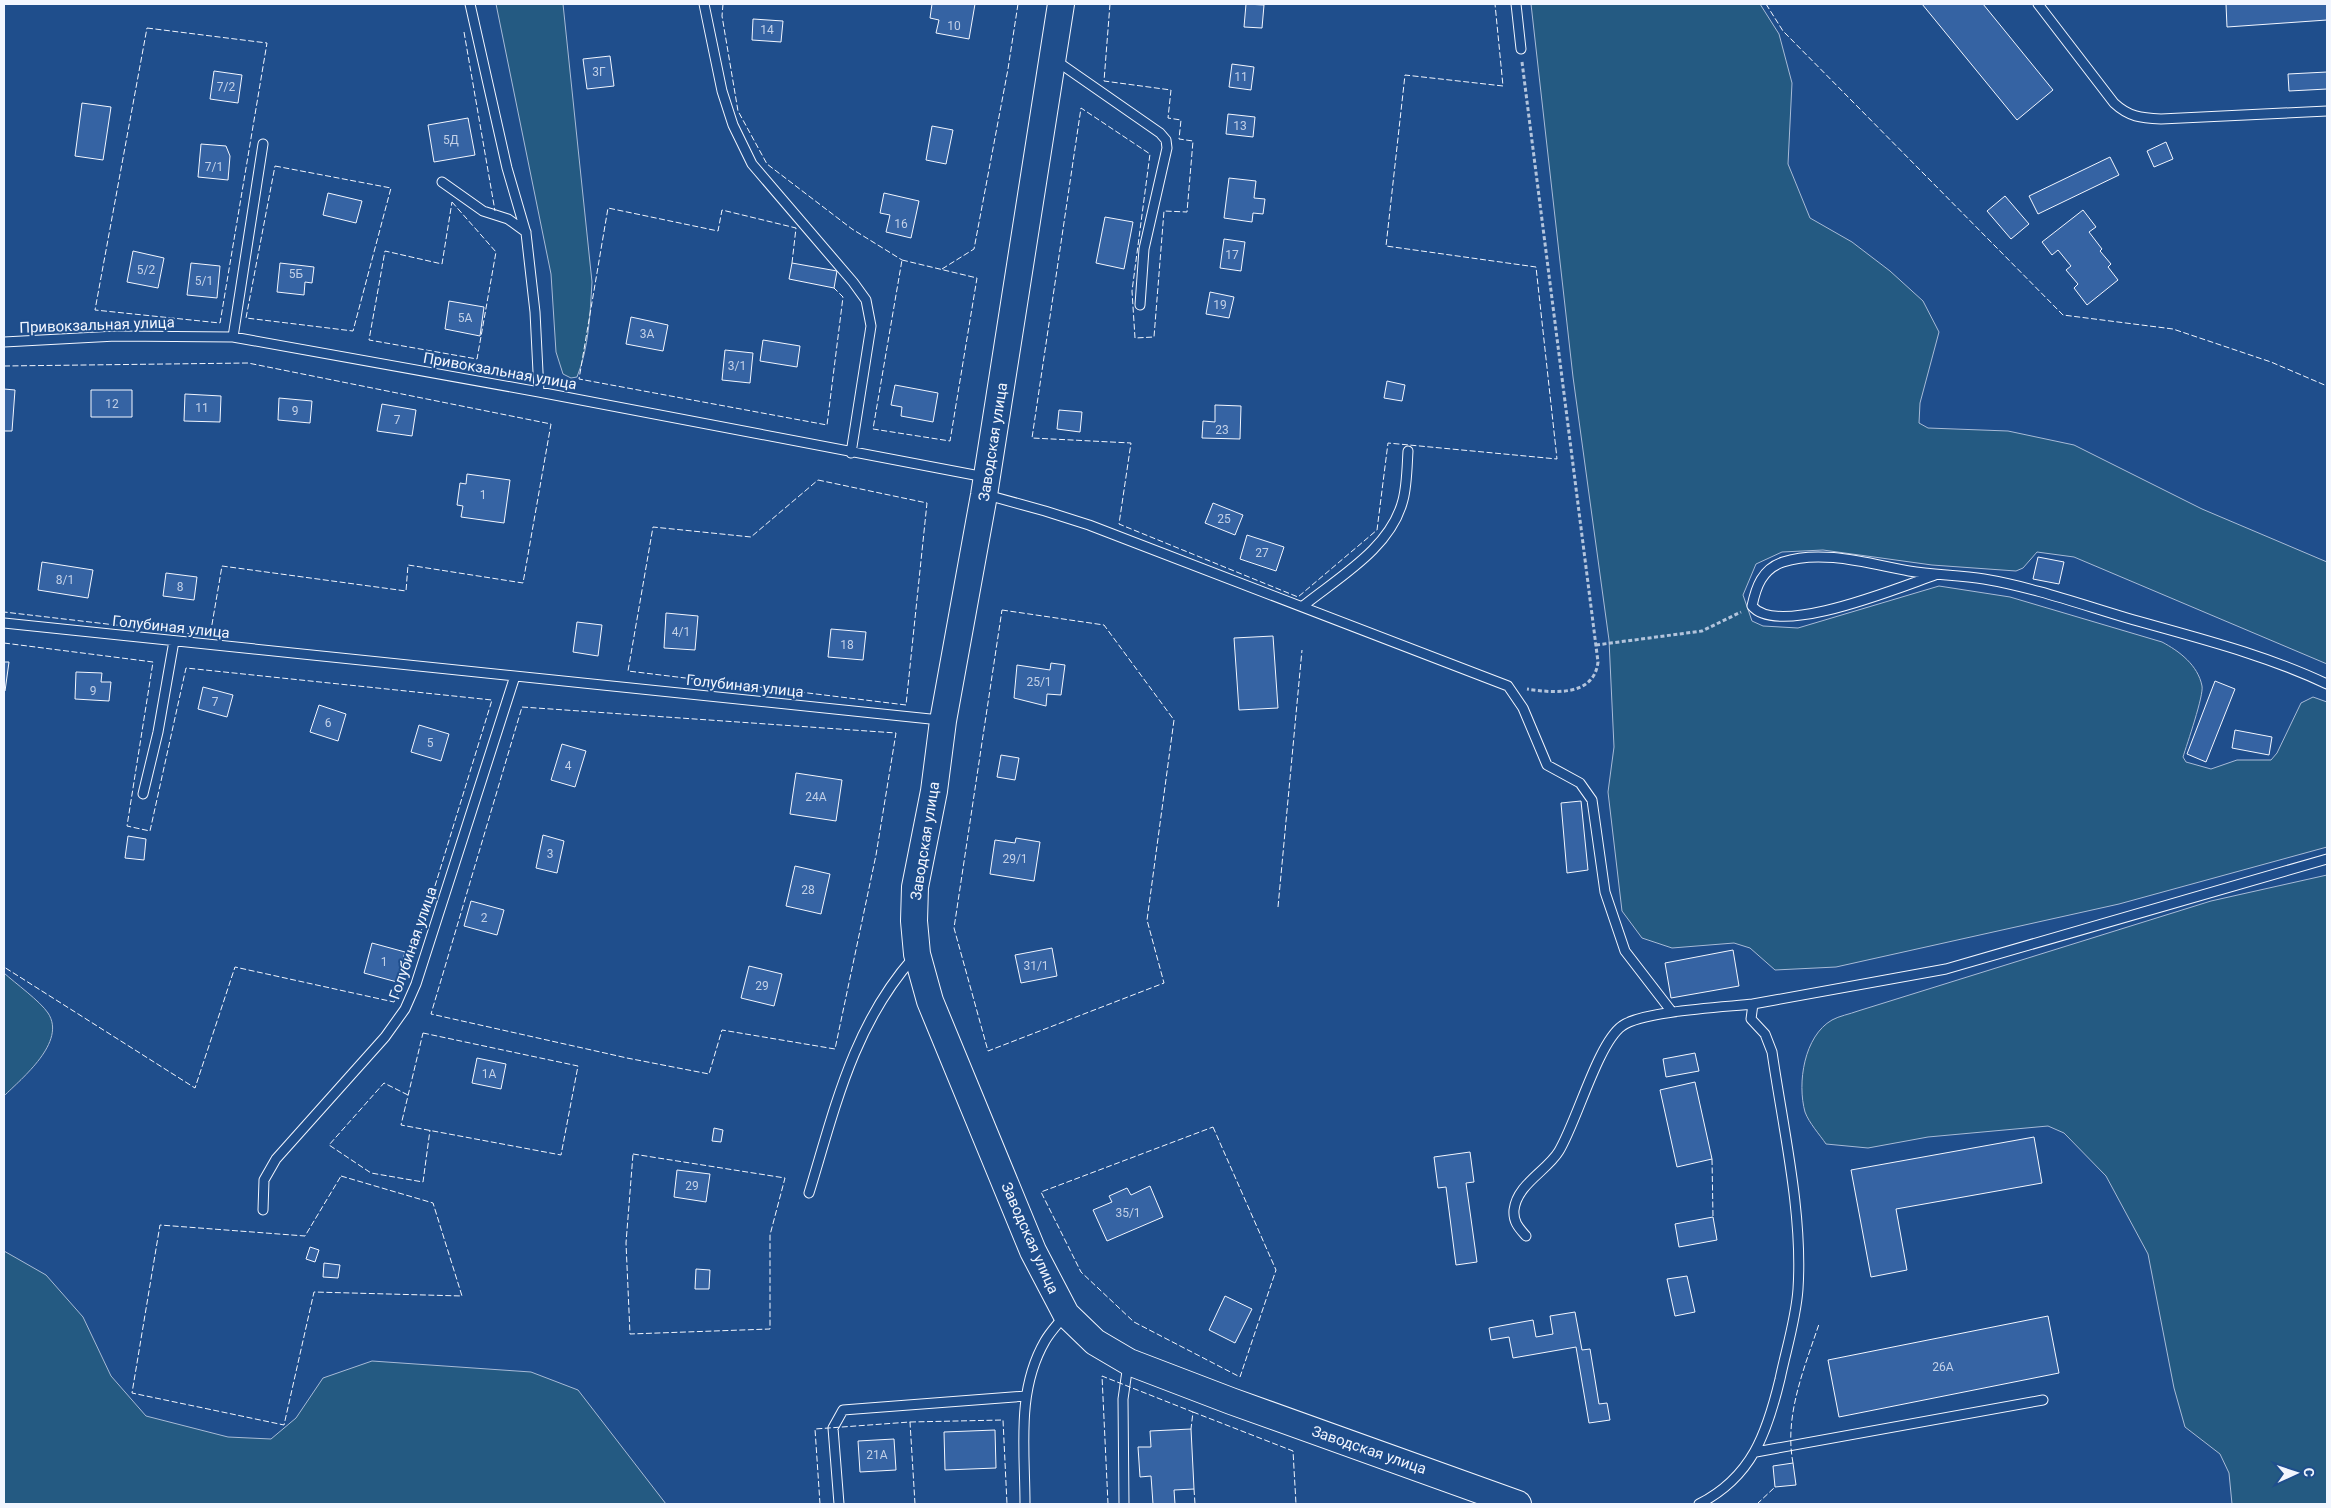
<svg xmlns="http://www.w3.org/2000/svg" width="2331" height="1508" viewBox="0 0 2331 1508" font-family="Roboto,sans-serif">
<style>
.green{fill:#245a82;stroke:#a8bbd7}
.building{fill:#3563a3;stroke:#f2f6ff}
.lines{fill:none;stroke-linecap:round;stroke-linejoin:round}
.lane-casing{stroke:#f2f6ff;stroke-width:11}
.secondary-casing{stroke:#f2f6ff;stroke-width:28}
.path{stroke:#b3c4dc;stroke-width:3;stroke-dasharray:4 2.5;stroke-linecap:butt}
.lane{stroke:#1f4e8c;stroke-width:9}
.secondary{stroke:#1f4e8c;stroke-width:26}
.fence{stroke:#f2f6ff;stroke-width:1;stroke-dasharray:6 2.5;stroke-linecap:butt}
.labels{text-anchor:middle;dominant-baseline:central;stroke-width:4;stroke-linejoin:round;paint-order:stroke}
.number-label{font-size:12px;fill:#c3d1e8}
.street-label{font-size:15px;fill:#f2f6ff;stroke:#1f4e8c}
</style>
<rect width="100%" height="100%" fill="#1f4e8c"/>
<!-- green -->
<path class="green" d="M496,4H563L592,282C590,315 589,347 577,377L571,378L563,374L556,352L551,274Z
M1531,4H1760L1779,34L1792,83L1788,164L1810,218L1852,242L1890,271L1923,301L1939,332L1920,403L1919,423L1928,428L2008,431L2074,445L2202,509L2327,562V664L2074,557L2037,552L2023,568L2016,571L1932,565L1823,550L1782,552L1756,564L1743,595L1752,621L1763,626L1798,628L1939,586L2010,597L2162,642C2179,651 2198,665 2202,686C2204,695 2187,744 2183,757L2186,762L2211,769L2237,760H2271L2277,753L2301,703L2313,697L2327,702V847L2119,904L1836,967L1775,970L1750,948L1734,943L1672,948L1642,938L1622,911L1608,792L1614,747L1609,640L1573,377Z
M2327,875V1504H2232L2229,1473L2220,1454L2185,1427L2174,1388L2148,1254L2106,1176L2064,1133L2048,1126L1928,1137L1868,1148L1826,1144C1820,1135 1809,1123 1805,1112C1797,1083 1804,1036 1832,1020C1839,1016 1850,1014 1858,1011L2211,901Z
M4,973C15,983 40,1001 48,1013C67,1042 22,1078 4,1096Z
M4,1251L46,1275L83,1317L111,1376L146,1416L228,1437L271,1439L296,1418L323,1378L372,1361L531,1372L578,1390L666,1504H4Z"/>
<!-- building -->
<path class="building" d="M932,4H975L969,39L936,33L939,20L930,18Z
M1246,4L1264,5L1262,28L1244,27Z
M1922,4H1983L2053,90L2017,120Z
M2226,4H2327V20L2227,27Z
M753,19L783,21L781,42L752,40Z
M610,56L614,86L587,89L583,59Z
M1232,64L1254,67L1251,90L1229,87Z
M214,71L242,75L238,103L210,99Z
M2327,72V89L2289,91L2288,74Z
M82,103L111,107L103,160L75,156Z
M1228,114L1255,117L1253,137L1226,134Z
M468,118L475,155L434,162L428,125Z
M932,126L953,130L946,164L926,160Z
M2166,142L2173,159L2154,167L2147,151Z
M201,144L226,146L230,156L228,180L198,177Z
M2110,157L2119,175L2038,214L2029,196Z
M1229,178L1256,181L1254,198L1265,199L1263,214L1253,213L1252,222L1224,218Z
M328,193L362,201L356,223L323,215Z
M884,193L919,201L911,238L886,232L890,215L880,213Z
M2005,196L2029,224L2011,239L1987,211Z
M2083,210L2096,227L2089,232L2102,249L2100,251L2111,264L2108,267L2118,280L2087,305L2074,288L2078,284L2066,270L2071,266L2058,250L2052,255L2042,242Z
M1105,217L1133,222L1124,269L1096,263Z
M1224,239L1245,242L1241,271L1220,268Z
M133,251L164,258L158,288L127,282Z
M191,263L220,266L217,298L187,295Z
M280,263L314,267L312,283L305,282L304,295L277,292Z
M792,263L837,271L834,288L789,279Z
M1210,292L1234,297L1229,318L1206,314Z
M449,301L484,307L480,336L445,329Z
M631,317L668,325L663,351L626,344Z
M763,340L800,346L797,367L760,361Z
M725,350L753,353L750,383L722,380Z
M1387,381L1405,385L1402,401L1384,398Z
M895,385L938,393L933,422L901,416L902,407L891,405Z
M4,389L15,390L12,431H4Z
M91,390H132V417H91Z
M185,394L221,396L220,422L184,421Z
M279,398L312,401L310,423L278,420Z
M382,404L416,410L412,436L377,431Z
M1215,405L1241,406L1240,439L1202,438L1203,421L1215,422Z
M1059,410L1082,412L1080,432L1057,429Z
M467,474L510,480L504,523L461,517L463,506L457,505L460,483L466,484Z
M1213,503L1243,515L1235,535L1205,523Z
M1247,535L1284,547L1276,571L1240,559Z
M2038,557L2064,562L2059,584L2033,579Z
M42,562L93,570L88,598L38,590Z
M166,573L197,577L194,600L163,596Z
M666,613L698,616L695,650L664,648Z
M577,622L602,625L598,656L573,652Z
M831,629L866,632L863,660L828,657Z
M1273,636L1278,708L1239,710L1234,638Z
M4,662H9L5,691H4Z
M1051,663L1065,665L1061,695L1047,694L1046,706L1014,698L1017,665L1050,670Z
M76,672L102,673L101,682H111L109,701L75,699Z
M2215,681L2235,689L2206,762L2187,754Z
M203,687L233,695L227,717L198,709Z
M319,705L346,714L338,741L310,732Z
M419,725L449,734L441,761L411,752Z
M2235,730L2272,737L2269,755L2232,748Z
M562,744L586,751L575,787L551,780Z
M1001,755L1019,758L1015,780L997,777Z
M796,773L842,780L836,821L790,814Z
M1581,801L1588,870L1567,873L1561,803Z
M543,835L564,841L557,873L536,868Z
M128,836L146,839L144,860L125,858Z
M1016,838L1040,842L1034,881L990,874L995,840L1015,843Z
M795,866L830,874L821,914L786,906Z
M471,901L504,910L497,935L464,926Z
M372,943L405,952L397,982L364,973Z
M1052,948L1057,976L1021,983L1015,955Z
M1733,950L1739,986L1671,998L1665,963Z
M749,966L782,974L774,1006L741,998Z
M1695,1053L1699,1071L1666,1077L1663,1059Z
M477,1058L506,1064L501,1089L472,1083Z
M1695,1082L1712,1159L1677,1167L1660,1090Z
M714,1128L723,1130L721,1142L712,1141Z
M2034,1137L2042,1183L1896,1209L1907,1270L1871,1277L1851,1170Z
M1470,1152L1474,1182L1466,1183L1477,1262L1456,1265L1446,1187L1438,1188L1434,1157Z
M677,1170L710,1174L706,1202L674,1197Z
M1150,1186L1163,1217L1107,1241L1093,1210L1112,1202L1109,1196L1127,1188L1131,1195Z
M1713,1217L1717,1240L1679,1247L1675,1224Z
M310,1247L319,1250L315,1262L306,1259Z
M324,1263L340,1265L338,1278L323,1277Z
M696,1269L710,1270L709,1289H695Z
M1687,1276L1695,1312L1675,1316L1667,1279Z
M1225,1296L1252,1309L1235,1343L1209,1330Z
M1575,1312L1582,1350L1590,1349L1599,1404L1607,1403L1610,1420L1589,1423L1576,1347L1513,1358L1509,1337L1491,1340L1489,1328L1533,1320L1536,1337L1553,1334L1550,1316Z
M2048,1316L2059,1373L1839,1417L1828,1360Z
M1191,1429L1194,1489L1174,1490L1175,1504H1153L1151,1476L1140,1477L1138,1447H1151L1150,1431Z
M995,1430L996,1468L945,1470L944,1432Z
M894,1439L896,1470L860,1472L858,1441Z
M1793,1463L1796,1485L1775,1487L1773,1466Z"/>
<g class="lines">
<defs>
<path id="lane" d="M470,4L507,168L526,233L535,312L539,392
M704,4L722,91L733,125L752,164L853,282L866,300L871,326L851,453
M1516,4L1521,49
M2038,4L2114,103C2129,117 2141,118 2161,119L2327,111
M1055,60L1160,133L1166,140L1167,148L1144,249L1140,305
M442,182L483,211L508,219L526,232
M233,337L263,144
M4,342L116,336L233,337L539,392L985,477
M987,495L1045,511L1089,525L1508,686L1523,708L1547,765L1580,783L1592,800L1605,892L1625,951L1672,1012
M1935,575C1900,587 1778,638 1752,606C1756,587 1762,569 1783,562C1822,549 1870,564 1909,571C1934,575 1960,575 1984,579C2032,587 2080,604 2127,618C2194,637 2264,654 2327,684
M1303,606C1339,577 1391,548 1403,500C1407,485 1407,467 1408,451
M4,623L940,720
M143,794L158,732L174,641
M809,1193C835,1108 853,1026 913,958
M263,1210L264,1180L276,1159L385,1037L405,1009L416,984L515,676
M1526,1236C1519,1228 1513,1222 1514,1210C1517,1184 1547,1171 1559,1151C1577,1121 1598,1043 1622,1026C1642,1011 1726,1007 1753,1004
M1756,1452L2043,1400
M839,1504L833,1428L843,1410L1026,1396
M1025,1504C1025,1449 1016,1391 1045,1341C1050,1332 1058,1324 1064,1316
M1124,1504L1123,1399L1128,1364
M1699,1504C1752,1477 1767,1433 1780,1379C1786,1350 1796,1319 1798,1289C1803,1213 1783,1128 1772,1052L1765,1034L1751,1019L1753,1004L1946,969L2327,859"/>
<path id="secondary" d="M1061,4L984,495L943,721L934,791L915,887L914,921L917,954L930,1001L1033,1251L1066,1314L1095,1342L1129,1362L1231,1401L1518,1504"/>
</defs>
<!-- lane casing -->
<use href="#lane" class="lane-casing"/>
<!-- secondary casing -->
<use href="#secondary" class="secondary-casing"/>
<!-- path -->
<path class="path" d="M1522,62L1598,662C1594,697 1553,693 1527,689
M1596,645L1702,631L1741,612"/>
<!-- lane -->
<use href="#lane" class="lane"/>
<!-- secondary -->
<use href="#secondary" class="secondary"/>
<!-- fence -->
<path class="fence" d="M723,4L722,16L738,111L767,164L852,229L902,260
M1110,4L1104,81L1171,90L1168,118L1181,120L1179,139L1193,141L1187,212L1164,211L1154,337L1135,338L1132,291L1150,154L1081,108L1032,438L1131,443L1119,524L1298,597L1377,530L1388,443L1557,459L1536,267L1386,246L1405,75L1503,86L1495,4
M1766,4L1783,31L2063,315L2173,329L2271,362L2327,386
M147,28L267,43L220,323L95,310Z
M464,32L495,211
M275,166L391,188L353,331L246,318Z
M452,202L496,252L477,359L369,340L385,251L442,264Z
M902,260L977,278L950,441L873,429Z
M792,263L796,228L722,210L718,231L608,208L579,379L827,425L843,297L834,288
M942,269L974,249L1008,69L1018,4
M4,366L248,363L551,424L523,583L408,565L406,591L222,566L210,636L4,612
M818,480L927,503L906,705L628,671L653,527L751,537Z
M1002,610L1104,625L1174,720L1147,920L1164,983L988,1051L954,928Z
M4,643L153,662L127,826L150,831L186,668L492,700L416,948L394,1002L235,967L195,1088L4,967
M522,707L896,733L876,855L835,1049L722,1030L709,1074L627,1058L431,1014Z
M1278,907L1302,650
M423,1033L578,1066L561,1155L401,1125Z
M408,1095L384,1083L329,1145L371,1173L423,1182L430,1130
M1213,1127L1276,1270L1240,1377L1134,1322L1081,1272L1041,1192Z
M633,1154L785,1178L770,1235V1329L630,1334L626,1243Z
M1712,1159L1713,1217
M341,1176L433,1203L462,1296L314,1292L284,1425L132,1393L160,1225L305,1236Z
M1193,1412L1293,1451L1296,1504
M910,1422L1003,1420L1007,1504
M1793,1463C1784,1416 1804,1369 1819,1324
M1194,1489L1195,1504
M820,1504L815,1429L910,1422L915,1504
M1108,1504L1102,1376L1193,1412L1191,1429
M1757,1504L1775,1487"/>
</g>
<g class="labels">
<!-- number labels -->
<g class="number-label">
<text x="954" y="26">10</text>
<text x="767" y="30">14</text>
<text x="599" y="72">3Г</text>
<text x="1241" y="77">11</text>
<text x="226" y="87">7/2</text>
<text x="1240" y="126">13</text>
<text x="451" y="140">5Д</text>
<text x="214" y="167">7/1</text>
<text x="901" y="224">16</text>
<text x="1232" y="255">17</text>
<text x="146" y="270">5/2</text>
<text x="296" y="274">5Б</text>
<text x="204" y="281">5/1</text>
<text x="1220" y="305">19</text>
<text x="465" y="318">5А</text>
<text x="647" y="334">3А</text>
<text x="737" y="366">3/1</text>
<text x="112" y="404">12</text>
<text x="202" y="408">11</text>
<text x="295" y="411">9</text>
<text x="397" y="420">7</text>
<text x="1222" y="430">23</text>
<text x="483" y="495">1</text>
<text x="1224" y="519">25</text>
<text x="1262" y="553">27</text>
<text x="65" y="580">8/1</text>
<text x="180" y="587">8</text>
<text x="681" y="632">4/1</text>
<text x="847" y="645">18</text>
<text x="1039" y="682">25/1</text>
<text x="93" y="691">9</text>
<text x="215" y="702">7</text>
<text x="328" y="723">6</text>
<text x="430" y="743">5</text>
<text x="568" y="766">4</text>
<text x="816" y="797">24А</text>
<text x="550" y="854">3</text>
<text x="1015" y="859">29/1</text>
<text x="808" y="890">28</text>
<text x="484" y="918">2</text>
<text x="384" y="962">1</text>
<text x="1036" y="966">31/1</text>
<text x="762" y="986">29</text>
<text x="489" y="1074">1А</text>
<text x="692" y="1186">29</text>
<text x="1128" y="1213">35/1</text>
<text x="1943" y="1367">26А</text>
<text x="877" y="1455">21А</text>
</g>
<!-- street labels -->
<g class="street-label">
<text transform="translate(97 325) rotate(-2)">Привокзальная улица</text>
<text transform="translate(500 371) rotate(10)">Привокзальная улица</text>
<text transform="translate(993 442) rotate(-81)">Заводская улица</text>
<text transform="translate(171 627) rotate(6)">Голубиная улица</text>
<text transform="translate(745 686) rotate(6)">Голубиная улица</text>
<text transform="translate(925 841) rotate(-81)">Заводская улица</text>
<text transform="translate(413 943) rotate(-71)">Голубиная улица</text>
<text transform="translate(1030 1238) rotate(66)">Заводская улица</text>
<text transform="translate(1369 1450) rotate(19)">Заводская улица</text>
</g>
</g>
<!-- border -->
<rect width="2331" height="1508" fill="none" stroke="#f2f6ff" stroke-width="10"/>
<!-- north arrow -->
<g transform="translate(2296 1473) rotate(87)" stroke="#1f4e8c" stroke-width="4" paint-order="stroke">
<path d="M0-4L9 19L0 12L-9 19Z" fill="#f2f6ff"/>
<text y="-8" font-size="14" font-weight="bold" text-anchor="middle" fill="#f2f6ff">С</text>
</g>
</svg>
